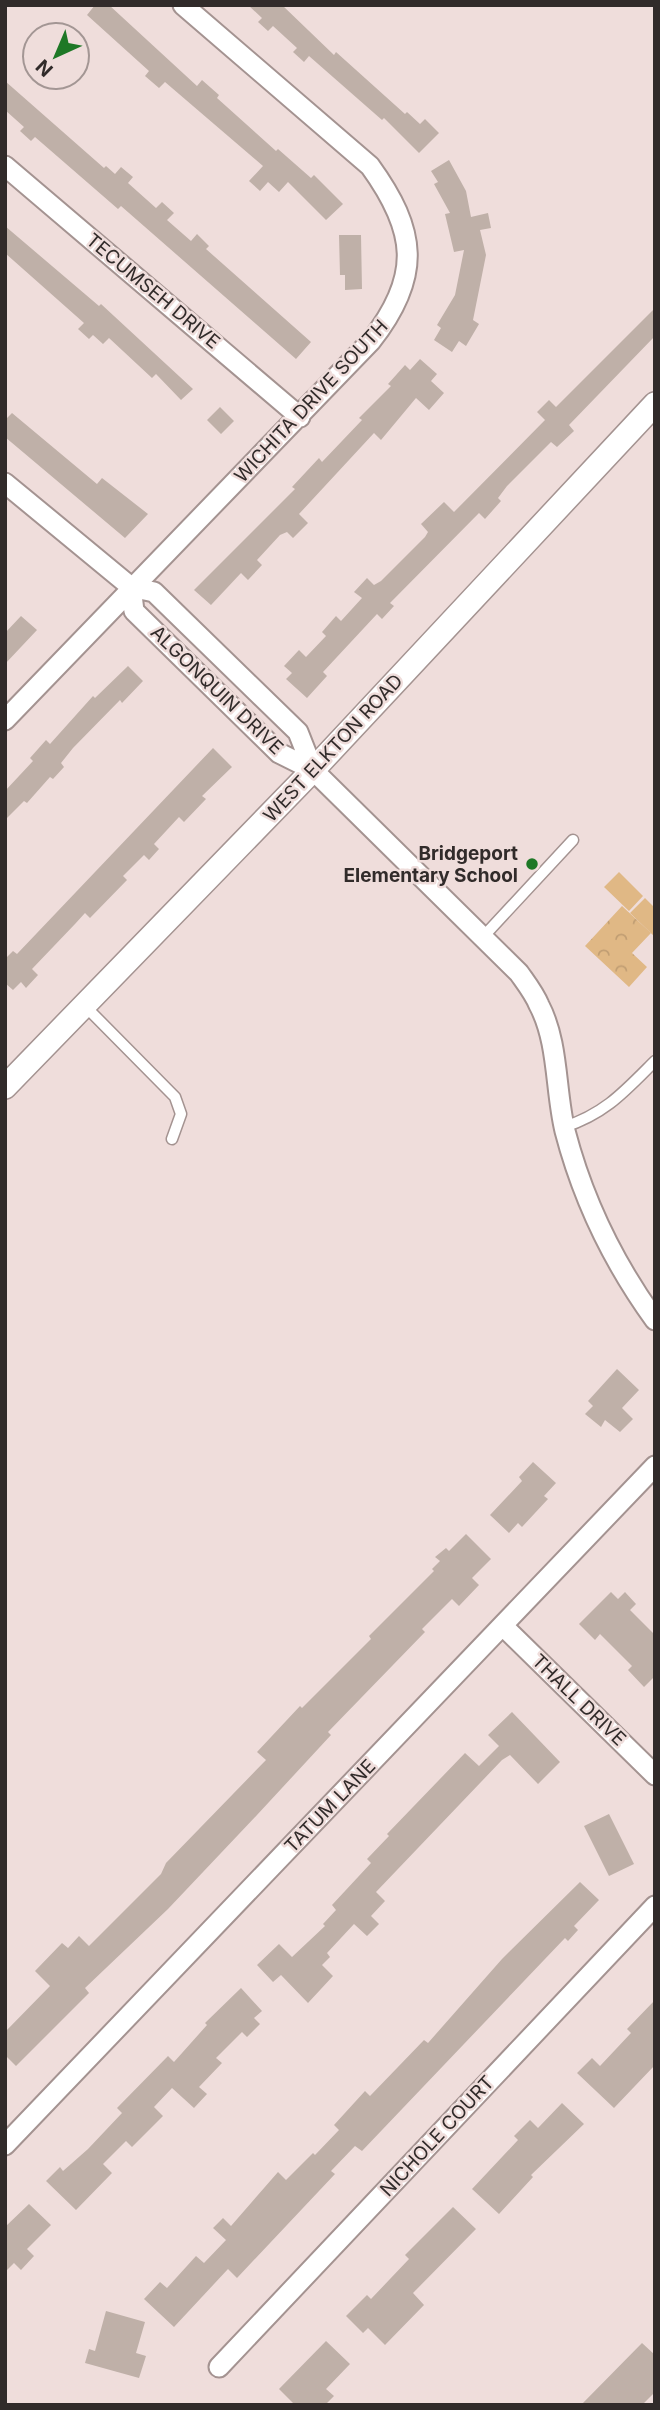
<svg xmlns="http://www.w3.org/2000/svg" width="660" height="2410" viewBox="0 0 660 2410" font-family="Inter,sans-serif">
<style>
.forest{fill:url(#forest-crowns)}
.pitch{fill:#e0b885}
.building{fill:#bfb0a8}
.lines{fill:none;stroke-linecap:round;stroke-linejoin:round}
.service-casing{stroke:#a49391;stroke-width:13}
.minor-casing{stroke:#a49391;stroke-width:23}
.tertiary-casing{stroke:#a49391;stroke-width:26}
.service{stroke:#fff;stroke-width:10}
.minor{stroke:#fff;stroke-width:19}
.tertiary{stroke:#fff;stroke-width:23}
.poi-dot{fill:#1e7826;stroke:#efdddb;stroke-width:2.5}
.labels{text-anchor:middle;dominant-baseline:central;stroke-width:5;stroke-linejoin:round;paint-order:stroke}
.street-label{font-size:19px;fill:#312b2a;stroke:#efdddb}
.poi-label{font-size:19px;font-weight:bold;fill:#312b2a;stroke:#efdddb;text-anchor:end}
</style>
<defs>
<pattern id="forest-crowns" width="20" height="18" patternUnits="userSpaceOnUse" patternTransform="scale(1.75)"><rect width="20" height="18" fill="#e0b885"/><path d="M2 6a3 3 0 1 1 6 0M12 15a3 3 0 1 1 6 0" fill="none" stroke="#c19e73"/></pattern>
</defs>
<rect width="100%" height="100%" fill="#efdddb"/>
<!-- forest -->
<path class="forest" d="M622,906L651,933L632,953L647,967L629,987L585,946Z"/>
<!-- pitch -->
<path class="pitch" d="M619,872L643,896L629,911L604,887Z
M645,898L655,908V937L630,913Z"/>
<!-- building -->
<path class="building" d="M95,5H109L197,86L202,80L219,95L217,98L276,151L278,149L311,178L314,175L343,204L326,220L288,182L279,192L268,182L260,191L249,181L263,166L165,82L159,88L145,76L149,71L87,15Z
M248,5H282L334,55L336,52L405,114L407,112L420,124L425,119L439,133L419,153L384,118L382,120L309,56L304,62L293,52L297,48L273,26L268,31L258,22L262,18Z
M5,81L104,168L106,166L115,174L121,167L133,177L128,183L156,208L162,202L174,213L167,220L191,241L197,234L209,246L206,249L311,342L296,359L121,206L118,209L35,137L31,141L20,131L24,127L5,110Z
M449,160L466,191L471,217L488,213L491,228L480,230L486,255L473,320L479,324L466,346L459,341L452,352L434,340L441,328L437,325L455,295L464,250L454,252L445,214L450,213L434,184L438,182L431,171Z
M5,226L99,306L101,304L193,389L181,400L156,374L152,378L109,338L103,344L93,335L89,339L78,329L84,323L5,253Z
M339,235H361L362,289L345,290V275H340Z
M655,308V336L569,425L574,431L557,447L551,442L507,486L498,498L501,501L485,519L479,513L390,603L394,606L382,619L377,614L323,672L327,676L307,698L286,679L292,673L284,666L299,650L306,657L326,636L322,632L336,616L341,621L362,598L354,592L367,578L374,585L381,581L425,537L428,532L421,524L444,502L454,512L545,420L537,412L549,400L556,407Z
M420,359L437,374L431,381L444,393L429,410L416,398L381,440L374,433L299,514L308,523L293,538L287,532L280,535L257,560L262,565L248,580L241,573L211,605L194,590L295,489L292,487L319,458L322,462L362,420L359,418L391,386L388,384L405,365L410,370Z
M220,407L234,421L221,434L207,420Z
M12,413L97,484L102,478L148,514L125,538L5,437V420Z
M21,616L37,630L5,664V633Z
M128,666L143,681L122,703L120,700L73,748L61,763L64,767L53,779L50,777L27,803L24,801L5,820V791L33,761L30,758L46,740L50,744L93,696L95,698Z
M213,748L232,767L202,796L206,799L184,822L179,817L154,844L159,849L149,860L144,855L123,876L127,880L90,918L85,913L75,924L32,969L38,975L26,988L21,982L13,990L5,983V959L13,951L17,954Z
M617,1369L639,1390L622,1408L633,1419L620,1432L605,1420L601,1427L585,1414L593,1406L588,1401Z
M533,1462L556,1483L544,1496L548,1499L522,1527L518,1523L509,1533L490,1515L522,1481L519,1477Z
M466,1534L491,1559L472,1578L479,1585L459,1606L452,1599L422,1629L425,1632L328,1732L331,1735L257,1815L168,1909L85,1988L89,1993L16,2066L5,2055V2032L50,1986L35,1971L62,1943L68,1948L79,1936L89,1946L161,1874L166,1863L266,1760L257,1752L300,1706L302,1708L371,1639L369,1636L434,1571L432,1569L440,1561L435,1557L446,1548L449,1551Z
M611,1592L618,1599L625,1592L636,1604L630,1610L655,1635V1676L644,1687L628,1670L632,1666L600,1634L595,1640L579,1624Z
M512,1712L560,1762L538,1784L510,1755L502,1760L376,1892L385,1901L371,1916L379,1924L367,1936L354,1924L327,1953L330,1957L322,1965L333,1976L308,2003L281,1975L273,1982L257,1965L279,1944L292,1957L325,1926L323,1924L336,1910L332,1905L371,1863L367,1859L389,1836L387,1834L465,1753L479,1766L499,1746L488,1735Z
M609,1814L634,1864L609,1876L584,1826Z
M580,1882L599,1900L574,1926L578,1930L568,1941L565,1938L362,2151L355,2146L331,2171L335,2174L237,2278L228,2269L174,2327L144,2299L160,2282L167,2288L196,2256L204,2263L226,2240L213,2228L223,2218L231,2226L278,2172L286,2180L313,2153L315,2155L339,2130L334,2125L365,2091L370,2096L424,2040L428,2043L502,1959Z
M241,1988L262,2011L254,2018L260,2024L247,2037L242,2032L216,2058L222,2063L199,2087L207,2094L194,2108L172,2088L154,2107L163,2116L132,2147L126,2141L103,2164L112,2173L76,2210L46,2181L60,2167L63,2171L88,2149L122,2113L117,2108L168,2056L174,2062L207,2025L205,2023Z
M655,2000V2065L614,2108L577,2073L592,2058L600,2066L631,2033L627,2029Z
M562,2103L584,2124L531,2175L533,2177L499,2214L472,2189L518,2140L514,2136L530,2120L538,2128Z
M29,2204L51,2225L27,2249L34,2256L21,2270L14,2263L5,2272V2227Z
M453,2207L476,2229L413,2293L424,2305L385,2345L368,2328L363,2333L346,2316L367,2295L371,2299L409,2259L405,2255Z
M106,2311L145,2322L136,2353L146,2356L139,2378L85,2363L89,2349L95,2351Z
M326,2341L350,2364L326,2389L334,2396L325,2405H295L279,2389Z
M642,2343L655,2355V2392L642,2405H581Z"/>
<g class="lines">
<defs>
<path id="service" d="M483,937L573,840
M85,1006L175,1097L181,1114L172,1139
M564,1127C605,1114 625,1091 655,1061"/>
<path id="minor" d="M5,166L300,417
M5,483L131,587L154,592L298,732L313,770
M131,587L134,611L279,753L313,770L519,973C526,983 534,993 539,1005C559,1043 555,1090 565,1131C583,1200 613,1262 655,1320
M5,720L371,341C422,276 417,231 370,166L183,5
M503,1626L655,1775
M5,2145L655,1466
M219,2367L655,1906"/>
<path id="tertiary" d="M5,1087L313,770L655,404"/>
</defs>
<!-- service casing -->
<use href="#service" class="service-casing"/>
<!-- minor casing -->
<use href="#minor" class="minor-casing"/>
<!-- tertiary casing -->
<use href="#tertiary" class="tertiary-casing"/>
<!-- service -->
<use href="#service" class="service"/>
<!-- minor -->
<use href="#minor" class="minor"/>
<!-- tertiary -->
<use href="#tertiary" class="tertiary"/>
</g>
<!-- markers -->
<circle class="poi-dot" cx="532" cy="864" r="7"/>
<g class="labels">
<!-- street labels -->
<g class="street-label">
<text transform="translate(153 291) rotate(40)">TECUMSEH DRIVE</text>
<text transform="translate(311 401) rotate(-47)">WICHITA DRIVE SOUTH</text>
<text transform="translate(217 690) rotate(44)">ALGONQUIN DRIVE</text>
<text transform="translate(333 748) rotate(-47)">WEST ELKTON ROAD</text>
<text transform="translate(579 1700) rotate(44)">THALL DRIVE</text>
<text transform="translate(330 1806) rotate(-46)">TATUM LANE</text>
<text transform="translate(437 2136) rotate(-47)">NICHOLE COURT</text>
</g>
<!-- poi labels -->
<g class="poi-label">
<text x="518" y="853">Bridgeport<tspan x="518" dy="22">Elementary School</tspan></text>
</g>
</g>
<!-- border -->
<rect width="660" height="2410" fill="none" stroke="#312b2a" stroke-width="14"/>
<!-- north arrow -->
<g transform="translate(56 56) rotate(224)"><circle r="33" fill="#efdddb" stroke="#a39694" stroke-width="2"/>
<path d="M0-5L12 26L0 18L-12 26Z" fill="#1e7826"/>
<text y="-10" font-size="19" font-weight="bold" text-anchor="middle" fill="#312b2a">N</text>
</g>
</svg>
